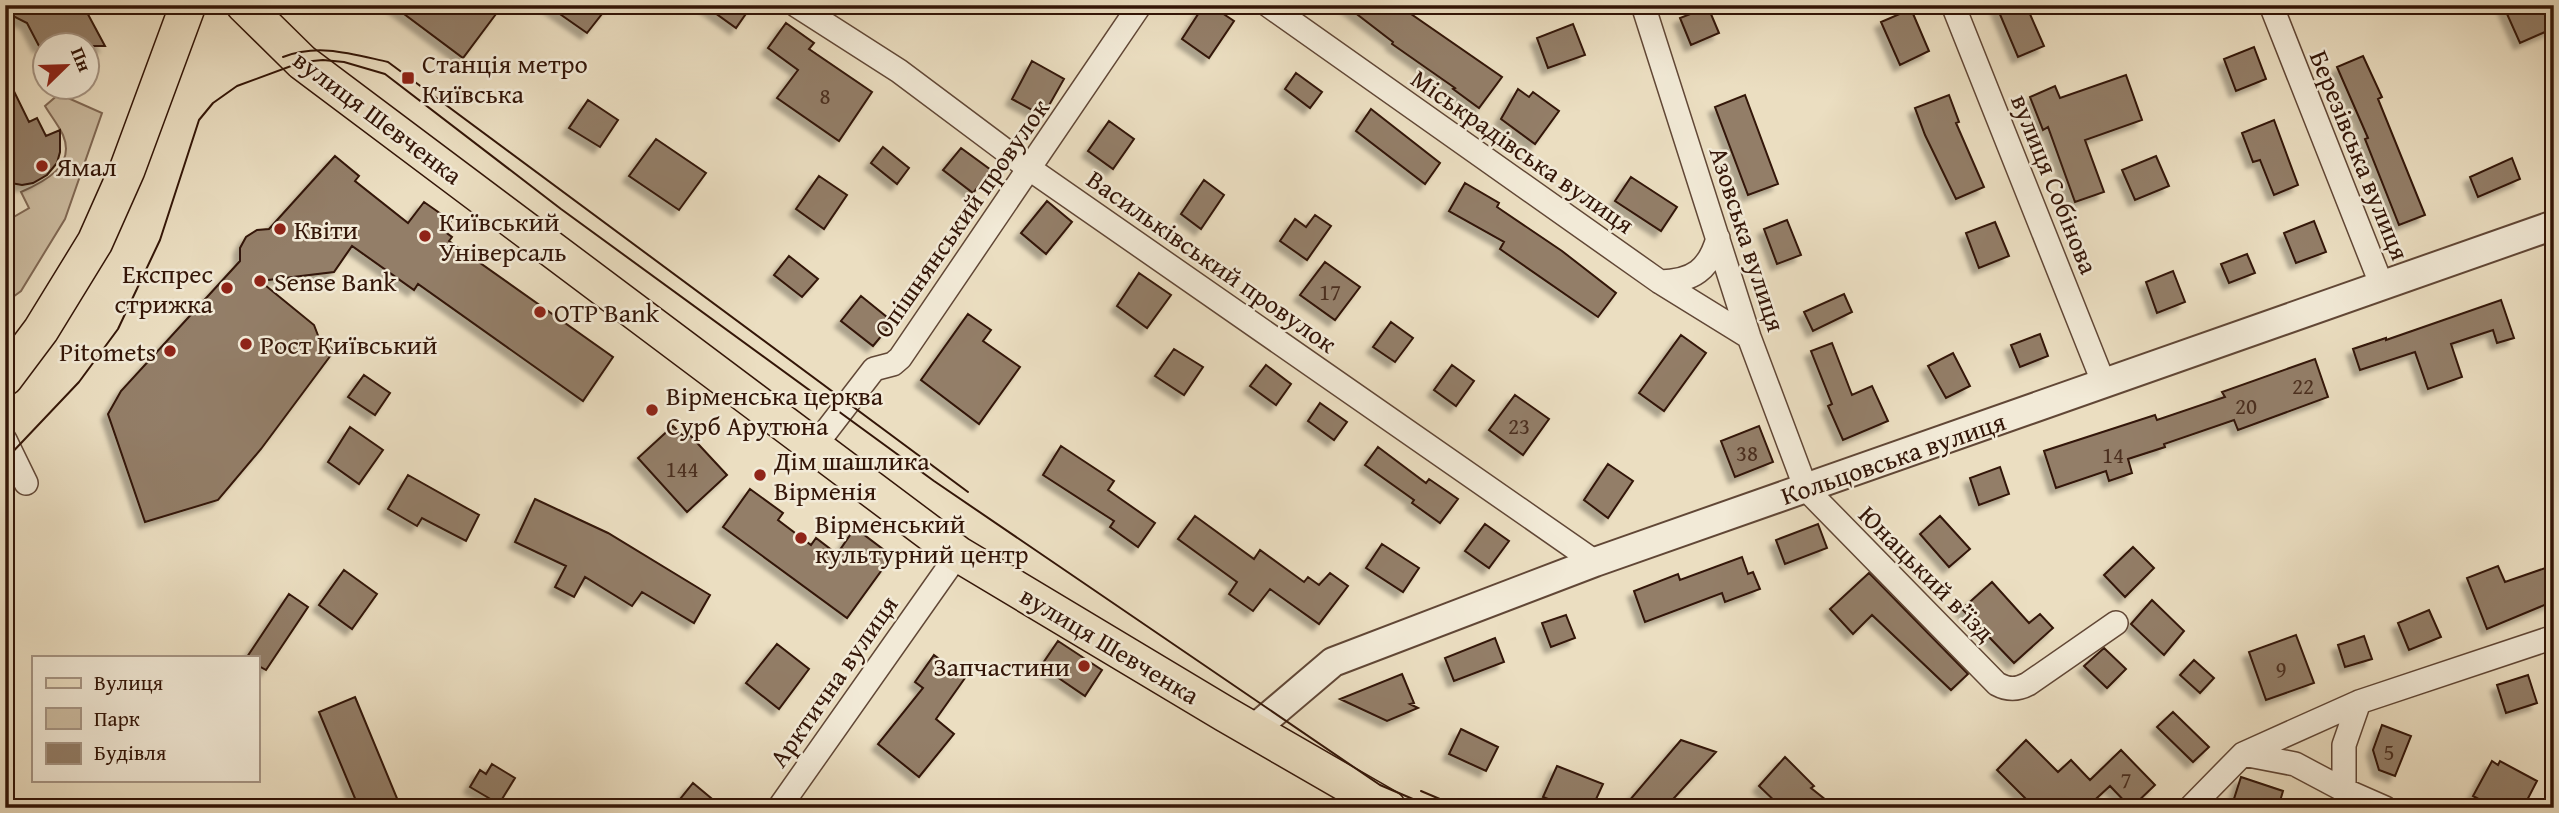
<svg xmlns="http://www.w3.org/2000/svg" width="2559" height="813" viewBox="0 0 2559 813" font-family="'Gentium Book Plus',serif">
<style>
.green{fill:#ccbca1;stroke:#806854;stroke-width:2}
.building{fill:#937e68;stroke:#331507;stroke-width:2;filter:url(#shadow)}
.lines{fill:none;stroke-linecap:round;stroke-linejoin:round}
.minor-casing{stroke:#614736;stroke-width:26}
.tertiary-casing{stroke:#614736;stroke-width:32}
.primary-casing{stroke:#331507;stroke-width:38}
.minor{stroke:#f2ead7;stroke-width:23}
.tertiary{stroke:#f2ead7;stroke-width:28}
.primary{stroke:#ebdec1;stroke-width:35}
.tram{stroke:#331507;stroke-width:2}
.poi-dot{fill:#8f2418;stroke:#f2ead7;stroke-width:2.5}
.labels{text-anchor:middle;dominant-baseline:central;stroke-width:5;stroke-linejoin:round;paint-order:stroke}
.number-label{font-size:23px;fill:#4b2f1f}
.poi-label{font-size:26px;fill:#331507;stroke:#f2ead7;text-anchor:start}
.street-label{font-size:26px;fill:#331507;stroke:#f2ead7}
</style>
<defs>
<filter id="shadow"><feDropShadow dx="-6" dy="6" stdDeviation="2" flood-color="#0004"/></filter>
</defs>
<rect width="100%" height="100%" fill="#ebdec1"/>
<filter id="stains"><feTurbulence type="fractalNoise" baseFrequency=".00286" numOctaves="4"/><feColorMatrix values="0 0 0 0 .2 0 0 0 0 .09 0 0 0 0 .02 0 0 0 .5 -.17"/></filter>
<radialGradient id="worn" r=".72"><stop offset=".6" stop-color="#630" stop-opacity="0"/><stop offset="1" stop-color="#630" stop-opacity=".3"/></radialGradient>
<!-- green -->
<path class="green" d="M59,94L102,113L65,219L21,291L13,297L5,274V222L29,208L21,192C44,182 76,166 63,135C59,126 51,116 45,106Z"/>
<!-- building -->
<path class="building" d="M5,5H83L105,46H39L27,23L5,12Z
M392,5H485L496,14L463,58Z
M547,5H609L587,33Z
M704,5H752L736,28Z
M1204,5H1210L1234,21L1209,58L1182,39Z
M1345,5H1398L1502,77L1479,108L1453,89L1455,88L1392,44L1393,42Z
M1996,5H2026L2044,46L2018,57Z
M2503,5H2554V28L2520,43Z
M1708,7L1719,33L1691,45L1680,18Z
M1911,9L1929,51L1900,65L1881,22Z
M786,23L814,43L809,49L872,92L839,141L777,98L798,70L768,48Z
M1573,24L1585,55L1548,68L1537,38Z
M2254,47L2266,79L2236,91L2224,59Z
M2363,56L2382,97L2378,99L2425,215L2399,225L2365,139L2368,138L2337,67Z
M1032,61L1064,79L1043,116L1012,99Z
M5,73L29,122L37,118L46,136L60,130V152L57,163L47,175L33,183L22,185L5,182Z
M1296,73L1322,92L1310,108L1285,89Z
M2126,75L2142,120L2085,140L2104,192L2075,202L2048,127L2043,130L2030,97L2055,86L2060,98Z
M1518,89L1529,97L1533,92L1559,111L1535,144L1501,119Z
M1745,95L1778,184L1748,195L1715,107Z
M1949,95L1959,122L1956,123L1984,187L1956,199L1925,135L1915,108Z
M588,100L618,120L600,147L569,128Z
M1371,109L1440,163L1425,184L1356,131Z
M2274,120L2298,185L2274,195L2260,160L2253,162L2242,133Z
M1109,121L1134,139L1113,169L1088,151Z
M656,139L706,173L679,210L629,176Z
M883,147L909,168L897,184L871,163Z
M961,148L991,170L973,193L943,170Z
M335,156L359,176L355,181L408,223L424,202L451,221L444,231L452,237L449,241L613,357L583,401L418,284L414,290L352,246L334,272L260,281L314,325L319,338L334,351L261,449L218,500L145,522L108,414L121,391L240,261V248L246,237L257,230L269,229Z
M2156,156L2169,186L2135,200L2122,170Z
M2512,158L2520,179L2478,197L2470,177Z
M819,176L847,195L824,229L796,209Z
M1631,177L1677,207L1661,231L1615,201Z
M1204,180L1224,195L1201,229L1181,214Z
M1465,183L1499,203L1497,207L1562,251L1616,293L1598,317L1500,249L1504,242L1449,211Z
M1047,201L1072,222L1046,254L1021,233Z
M1315,215L1331,226L1307,260L1280,241L1295,219L1306,227Z
M1787,220L1801,255L1777,264L1764,229Z
M2314,221L2326,252L2296,263L2284,233Z
M1995,222L2009,256L1979,268L1966,233Z
M2247,254L2255,273L2229,283L2221,264Z
M789,256L818,279L802,297L774,275Z
M1325,262L1360,287L1335,320L1300,295Z
M2173,271L2185,302L2157,313L2146,282Z
M1139,273L1171,295L1147,328L1117,306Z
M1844,294L1852,312L1813,331L1804,312Z
M861,296L893,322L873,346L841,321Z
M2501,300L2514,338L2497,343L2493,330L2451,344L2462,377L2428,389L2415,352L2360,370L2353,349L2386,338V340Z
M968,314L991,330L983,341L1020,367L979,424L921,380Z
M1391,322L1413,338L1395,362L1373,347Z
M2040,334L2048,356L2020,367L2011,345Z
M1681,335L1706,353L1664,411L1639,393Z
M1832,343L1852,395L1872,386L1888,421L1843,440L1828,406L1832,404L1811,351Z
M1174,349L1203,367L1184,395L1155,376Z
M1953,353L1970,386L1946,398L1928,366Z
M2315,359L2328,397L2238,430L2234,420L2164,444L2165,447L2128,459L2132,473L2109,481L2106,471L2056,488L2044,451L2155,415L2157,420L2225,397L2222,392Z
M1266,365L1291,384L1276,405L1250,386Z
M1452,365L1474,381L1456,406L1434,390Z
M364,375L390,393L375,415L348,397Z
M1515,395L1549,419L1523,455L1489,430Z
M1320,403L1347,422L1334,440L1308,421Z
M673,426L683,436L687,432L727,475L687,512L638,458Z
M1759,426L1773,462L1735,477L1721,441Z
M350,427L383,450L359,484L328,462Z
M1061,446L1114,481L1108,490L1155,523L1138,547L1110,527L1114,521L1043,475Z
M1378,447L1426,483L1429,479L1458,499L1440,523L1412,503L1414,500L1365,465Z
M1608,464L1633,481L1608,518L1584,500Z
M2000,467L2009,494L1979,505L1970,478Z
M408,475L479,515L466,541L422,518L417,526L388,509Z
M750,489L783,513L778,520L811,545L816,538L837,554L855,528L892,556L847,618L723,527Z
M535,499L608,533L710,595L694,623L642,592L632,606L585,577L574,597L555,587L566,566L515,542Z
M1195,516L1254,559L1260,550L1304,582L1308,577L1319,585L1330,573L1348,586L1319,624L1270,589L1253,611L1229,594L1237,582L1178,539Z
M1940,516L1970,549L1949,567L1920,534Z
M1485,524L1509,541L1489,568L1465,551Z
M1818,524L1827,548L1785,564L1776,540Z
M1382,544L1419,568L1403,592L1366,568Z
M2133,547L2154,568L2125,597L2104,575Z
M1742,557L1748,574L1753,572L1760,589L1725,602L1722,593L1645,622L1634,591L1678,574L1680,580Z
M2554,565V601L2487,629L2467,578L2498,566L2505,582Z
M344,570L377,594L352,629L319,605Z
M1869,573L1968,674L1951,690L1872,615L1853,634L1830,609Z
M1992,582L2029,623L2040,614L2053,628L2014,663L1962,609Z
M289,594L308,607L266,670L257,665V657H247Z
M2152,600L2184,631L2164,655L2131,624Z
M2429,610L2441,637L2409,650L2398,623Z
M1566,615L1575,638L1551,647L1542,623Z
M2296,635L2314,683L2266,700L2249,652Z
M2364,636L2372,659L2345,667L2338,645Z
M1495,638L1504,662L1454,681L1445,658Z
M1058,641L1102,670L1085,696L1041,666Z
M777,644L809,669L779,709L746,683Z
M2104,648L2126,669L2107,688L2084,666Z
M934,655L965,678L936,719L954,734L919,777L878,744L923,688L915,682Z
M2194,660L2214,678L2200,693L2180,675Z
M1402,674L1414,703L1410,704L1418,708L1387,721L1340,699Z
M2528,675L2537,703L2506,713L2497,685Z
M355,697L401,808H359L319,712Z
M2173,712L2209,747L2193,762L2157,727Z
M2382,725L2411,736L2395,776L2379,770L2373,750Z
M1461,729L1498,747L1486,771L1449,754Z
M1681,740L1716,752L1665,808H1623Z
M2026,740L2058,772L2071,760L2090,780L2121,750L2155,785L2131,808L2110,786L2086,808H2035L1997,770Z
M1785,757L1814,786L1811,788L1836,808H1782L1759,786Z
M2492,761L2498,765L2500,761L2537,781L2523,808H2495L2473,796Z
M492,764L515,778L499,804L470,787L480,770L486,774Z
M1557,766L1603,784L1592,808H1571L1543,797Z
M2241,777L2283,791L2278,808H2249L2233,802Z
M693,783L723,808H692L681,798Z"/>
<g class="lines">
<defs>
<path id="minor" d="M796,5L899,71L1030,169L1595,562
M1268,5L1660,282L1749,337
M1643,5L1749,337L1806,489L1997,684C2008,690 2017,690 2028,684L2116,623
M1953,5L2104,384
M2271,5L2382,286
M1660,282C1693,281 1709,270 1718,238
M5,440L26,483
M814,447L874,369L893,364L900,358L1140,5
M2243,754L2295,764L2344,790L2385,808
M2344,790V745L2359,702
M779,808L958,554
M2190,808L2243,754L2359,702L2554,637"/>
<path id="tertiary" d="M1253,730L1333,662L1595,562L2554,225"/>
<path id="primary" d="M244,5L302,62L958,554L1225,714L1388,808
M5,378L41,330L95,242L127,170L188,5"/>
</defs>
<!-- minor casing -->
<use href="#minor" class="minor-casing"/>
<!-- tertiary casing -->
<use href="#tertiary" class="tertiary-casing"/>
<!-- primary casing -->
<use href="#primary" class="primary-casing"/>
<!-- minor -->
<use href="#minor" class="minor"/>
<!-- tertiary -->
<use href="#tertiary" class="tertiary"/>
<!-- primary -->
<use href="#primary" class="primary"/>
<!-- tram -->
<path class="tram" d="M283,57C319,43 352,54 388,62L968,492
M5,460L79,382L118,329L160,240L199,120L213,103L237,86L302,62L323,60L344,62L385,74L561,209L934,481L1380,785L1434,808
M1421,791L1461,808"/>
</g>
<!-- markers -->
<g class="poi-dot">
<rect x="401" y="71" width="14" height="14" rx="3.5"/>
<circle cx="42" cy="166" r="7"/>
<circle cx="280" cy="229" r="7"/>
<circle cx="425" cy="236" r="7"/>
<circle cx="260" cy="281" r="7"/>
<circle cx="227" cy="288" r="7"/>
<circle cx="540" cy="312" r="7"/>
<circle cx="246" cy="344" r="7"/>
<circle cx="170" cy="351" r="7"/>
<circle cx="652" cy="410" r="7"/>
<circle cx="760" cy="475" r="7"/>
<circle cx="801" cy="538" r="7"/>
<circle cx="1084" cy="666" r="7"/>
</g>
<g class="labels">
<!-- number labels -->
<g class="number-label">
<text x="825" y="95">8</text>
<text x="1330" y="291">17</text>
<text x="2303" y="385">22</text>
<text x="2246" y="405">20</text>
<text x="1519" y="425">23</text>
<text x="1747" y="452">38</text>
<text x="2113" y="454">14</text>
<text x="682" y="468">144</text>
<text x="2281" y="668">9</text>
<text x="2389" y="751">5</text>
<text x="2126" y="779">7</text>
</g>
<!-- poi labels -->
<g class="poi-label">
<text x="422" y="63">Станція метро<tspan x="422" dy="30">Київська</tspan></text>
<text x="56" y="166">Ямал</text>
<text x="439" y="221">Київський<tspan x="439" dy="30">Універсаль</tspan></text>
<text x="294" y="229">Квіти</text>
<text x="213" y="273" text-anchor="end">Експрес<tspan x="213" dy="30">стрижка</tspan></text>
<text x="274" y="281">Sense Bank</text>
<text x="554" y="312">OTP Bank</text>
<text x="260" y="344">Рост Київський</text>
<text x="156" y="351" text-anchor="end">Pitomets</text>
<text x="666" y="395">Вірменська церква<tspan x="666" dy="30">Сурб Арутюна</tspan></text>
<text x="774" y="460">Дім шашлика<tspan x="774" dy="30">Вірменія</tspan></text>
<text x="815" y="523">Вірменський<tspan x="815" dy="30">культурний центр</tspan></text>
<text x="1070" y="666" text-anchor="end">Запчастини</text>
</g>
<!-- street labels -->
<g class="street-label">
<text transform="translate(378 117) rotate(37)">вулиця Шевченка</text>
<text transform="translate(1523 151) rotate(35)">Міськрадівська вулиця</text>
<text transform="translate(2360 155) rotate(68)">Березівська вулиця</text>
<text transform="translate(2055 184) rotate(68)">вулиця Собінова</text>
<text transform="translate(961 218) rotate(-55)">Опішнянський провулок</text>
<text transform="translate(1748 239) rotate(72)">Азовська вулиця</text>
<text transform="translate(1212 261) rotate(35)">Васильківський провулок</text>
<text transform="translate(1893 458) rotate(-19)">Кольцовська вулиця</text>
<text transform="translate(1927 573) rotate(45)">Юнацький в’їзд</text>
<text transform="translate(1110 645) rotate(31)">вулиця Шевченка</text>
<text transform="translate(833 681) rotate(-55)">Арктична вулиця</text>
</g>
</g>
<!-- margin -->
<rect width="2559" height="813" fill="none" stroke="#ebdec1" stroke-width="28"/>
<rect x="7" y="7" width="2545" height="799" fill="none" stroke="#331507" stroke-width="3.5"/>
<rect x="14" y="14" width="2531" height="785" fill="none" stroke="#331507" stroke-width="2"/>
<!-- legend -->
<rect x="32" y="656" width="228" height="126" fill="#f2ead7" stroke="#a69584" stroke-width="2"/>
<rect x="46" y="678" width="35" height="10" fill="#ebdec1" stroke="#a69584" stroke-width="2"/>
<text x="94" y="690" font-size="21" fill="#331507">Вулиця</text>
<rect x="46" y="708" width="35" height="21" fill="#ccbca1" stroke="#a69584" stroke-width="2"/>
<text x="94" y="726" font-size="21" fill="#331507">Парк</text>
<rect x="46" y="743" width="35" height="21" fill="#937e68" stroke="#a69584" stroke-width="2"/>
<text x="94" y="760" font-size="21" fill="#331507">Будівля</text>
<!-- north arrow -->
<g transform="translate(66 66) rotate(67)"><circle r="33" fill="#f2ead7" stroke="#a69584" stroke-width="2"/>
<path d="M0-5L12 26L0 18L-12 26Z" fill="#8f2418"/>
<text y="-10" font-size="19" font-weight="bold" text-anchor="middle" fill="#331507">Пн</text>
</g>
<rect width="100%" height="100%" filter="url(#stains)"/>
<rect width="100%" height="100%" fill="url(#worn)"/>
</svg>
